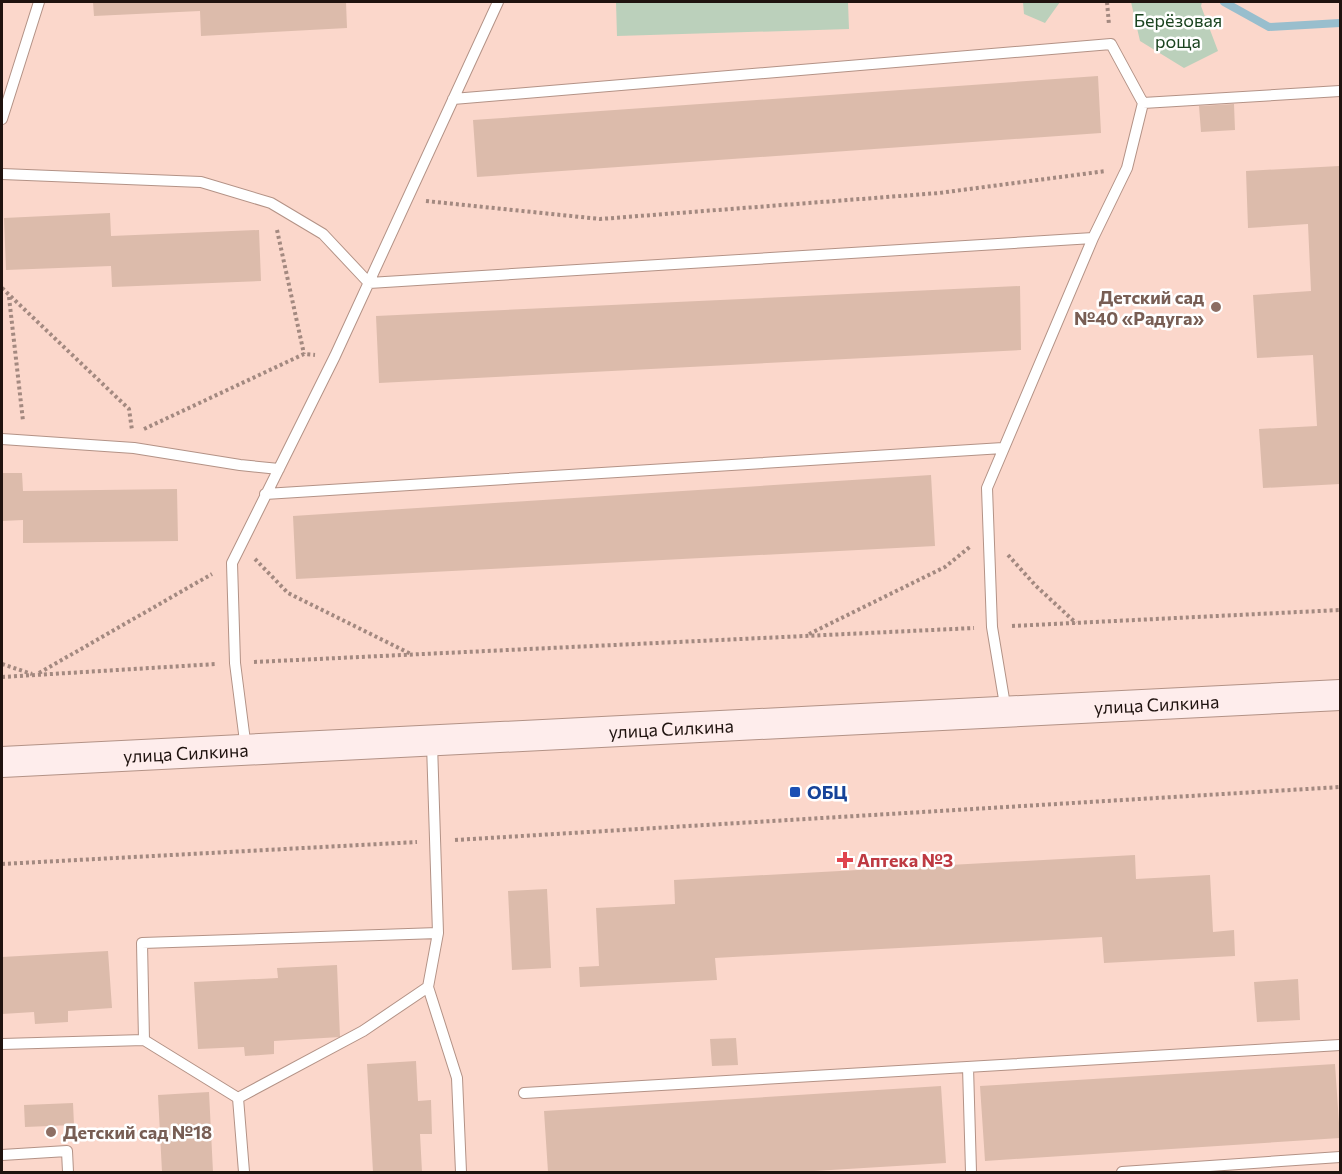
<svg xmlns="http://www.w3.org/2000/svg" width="1342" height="1174" viewBox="0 0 1342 1174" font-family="Commissioner,sans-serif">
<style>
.green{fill:#bbd0bb}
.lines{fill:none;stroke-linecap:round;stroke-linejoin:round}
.stream{stroke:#98becd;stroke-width:8}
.building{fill:#dcbbab}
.lane-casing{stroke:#b39286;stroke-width:12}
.secondary-casing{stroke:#b39286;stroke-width:32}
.path{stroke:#a38980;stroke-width:4;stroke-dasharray:3 3;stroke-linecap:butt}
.lane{stroke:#fff;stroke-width:10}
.secondary{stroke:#feedec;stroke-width:30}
.education-dot{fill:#8d6e63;stroke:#fff;stroke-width:2}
.transit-dot{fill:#1a4fb4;stroke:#fff;stroke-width:2}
.health-dot{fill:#e0444e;stroke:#fff;stroke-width:2}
.labels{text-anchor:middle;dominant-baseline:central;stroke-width:5;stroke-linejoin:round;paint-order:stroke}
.park-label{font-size:18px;fill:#1b4420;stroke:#fff}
.education-label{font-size:18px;font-weight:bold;fill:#785e54;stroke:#fff;text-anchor:end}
.street-label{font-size:18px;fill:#1f130f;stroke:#fff}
.transit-label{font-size:18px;font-weight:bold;fill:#164399;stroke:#fff;text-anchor:start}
.health-label{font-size:18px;font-weight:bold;fill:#be3a42;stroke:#fff;text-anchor:start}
</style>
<rect width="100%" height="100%" fill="#fbd7cb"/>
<!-- green -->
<path class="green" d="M616,2H848L849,29L617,36Z
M1023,2H1060L1045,23L1024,14Z
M1131,2H1202L1201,6L1218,51L1184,68L1140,41Z"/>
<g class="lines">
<!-- stream -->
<path class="stream" d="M1224,2L1269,27L1340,23"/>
</g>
<!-- building -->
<path class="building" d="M93,2H346L347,28L201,36L200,11L94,16Z
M1098,76L1101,133L477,177L473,120Z
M1234,104L1235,130L1201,132L1199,106Z
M1339,166L1340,484L1263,488L1259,429L1317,426L1313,355L1257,358L1253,295L1311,291L1308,224L1248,228L1246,171Z
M110,213L111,236L259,230L261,281L112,287L111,266L6,270L4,218Z
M1020,286L1021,350L379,383L376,316Z
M2,473H22L23,491L177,489L178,541L23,543V520L2,521Z
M931,475L935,546L296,579L293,516Z
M1135,855L1136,879L1210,875L1213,932L1234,930L1235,956L1104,963L1102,937L715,958L717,980L580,987L579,967L599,966L596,908L675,904L674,880Z
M547,889L551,968L512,970L508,891Z
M108,951L112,1008L68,1011V1022L35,1024L34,1012L2,1014V957Z
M337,965L340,1037L274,1041V1054L245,1056L244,1047L198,1049L194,982L278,978L277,968Z
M1298,979L1300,1020L1257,1022L1254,982Z
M736,1038L738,1065L712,1066L710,1039Z
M416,1061L418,1101L431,1100L432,1134H420L422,1172H373L367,1064Z
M1335,1064L1340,1138L985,1161L980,1086Z
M941,1086L946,1163L798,1172H548L544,1111Z
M209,1092L213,1172H162L158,1095Z
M73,1103L74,1125L25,1127L24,1105Z"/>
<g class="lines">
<defs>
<path id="lane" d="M453,99L1111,44L1143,103L1127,168L1093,238L987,488L992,627L1006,711
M1143,103L1340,91
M2,119L39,2
M2,174L201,182L271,203L323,234L369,283L1093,238
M2,439L134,448L240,465L279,469
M265,494L1003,448
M432,744L438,933L428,987L457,1078L461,1172
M246,749L235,663L232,563L335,356L498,2
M144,1040L142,943L438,933
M2,1044L144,1040L238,1098
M968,1067L971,1172
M524,1093L1340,1045
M2,1155L67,1151L68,1172
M244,1172L238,1098L363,1031L428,987
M1122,1172L1340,1157"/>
<g id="secondary">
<path id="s1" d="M2,762L1340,695"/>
</g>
</defs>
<!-- lane casing -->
<use href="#lane" class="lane-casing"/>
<!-- secondary casing -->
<use href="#secondary" class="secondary-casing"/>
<!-- path -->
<path class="path" d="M1107,2L1109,25
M426,201L600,219L939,193L1106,171
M277,230L304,354
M2,288L129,409L132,430
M9,297L23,421
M144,429L304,354L315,355
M1008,555L1036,586L1076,623
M255,559L288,593L411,654
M1012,626L1340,610
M809,634L945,567L971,546
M254,662L974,628
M2,664L32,674
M39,673L212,574
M2,677L216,664
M455,840L1340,787
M2,864L417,842"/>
<!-- lane -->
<use href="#lane" class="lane"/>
<!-- secondary -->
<use href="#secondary" class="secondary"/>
</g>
<!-- markers -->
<g class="education-dot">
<circle cx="1216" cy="307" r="6"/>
<circle cx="51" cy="1132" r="6"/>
</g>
<rect class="transit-dot" x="789" y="786" width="12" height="12" rx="3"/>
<path class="health-dot" d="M842 851h6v6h6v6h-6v6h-6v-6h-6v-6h6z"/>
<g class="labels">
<!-- park labels -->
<g class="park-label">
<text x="1178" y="20">Берёзовая<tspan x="1178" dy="21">роща</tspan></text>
</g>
<!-- education labels -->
<g class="education-label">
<text x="1204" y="297">Детский сад<tspan x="1204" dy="21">№40 «Радуга»</tspan></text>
<text x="63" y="1132" text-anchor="start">Детский сад №18</text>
</g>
<!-- street labels -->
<g class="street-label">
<text stroke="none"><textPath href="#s1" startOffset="1156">улица Силкина</textPath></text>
<text stroke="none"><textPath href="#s1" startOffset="670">улица Силкина</textPath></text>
<text stroke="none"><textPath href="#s1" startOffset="184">улица Силкина</textPath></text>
</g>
<!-- transit labels -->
<g class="transit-label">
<text x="807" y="792">ОБЦ</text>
</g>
<!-- health labels -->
<g class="health-label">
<text x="857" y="860">Аптека №3</text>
</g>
</g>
<!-- border -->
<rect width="1342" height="1174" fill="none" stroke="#1f130f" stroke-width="6"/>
</svg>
